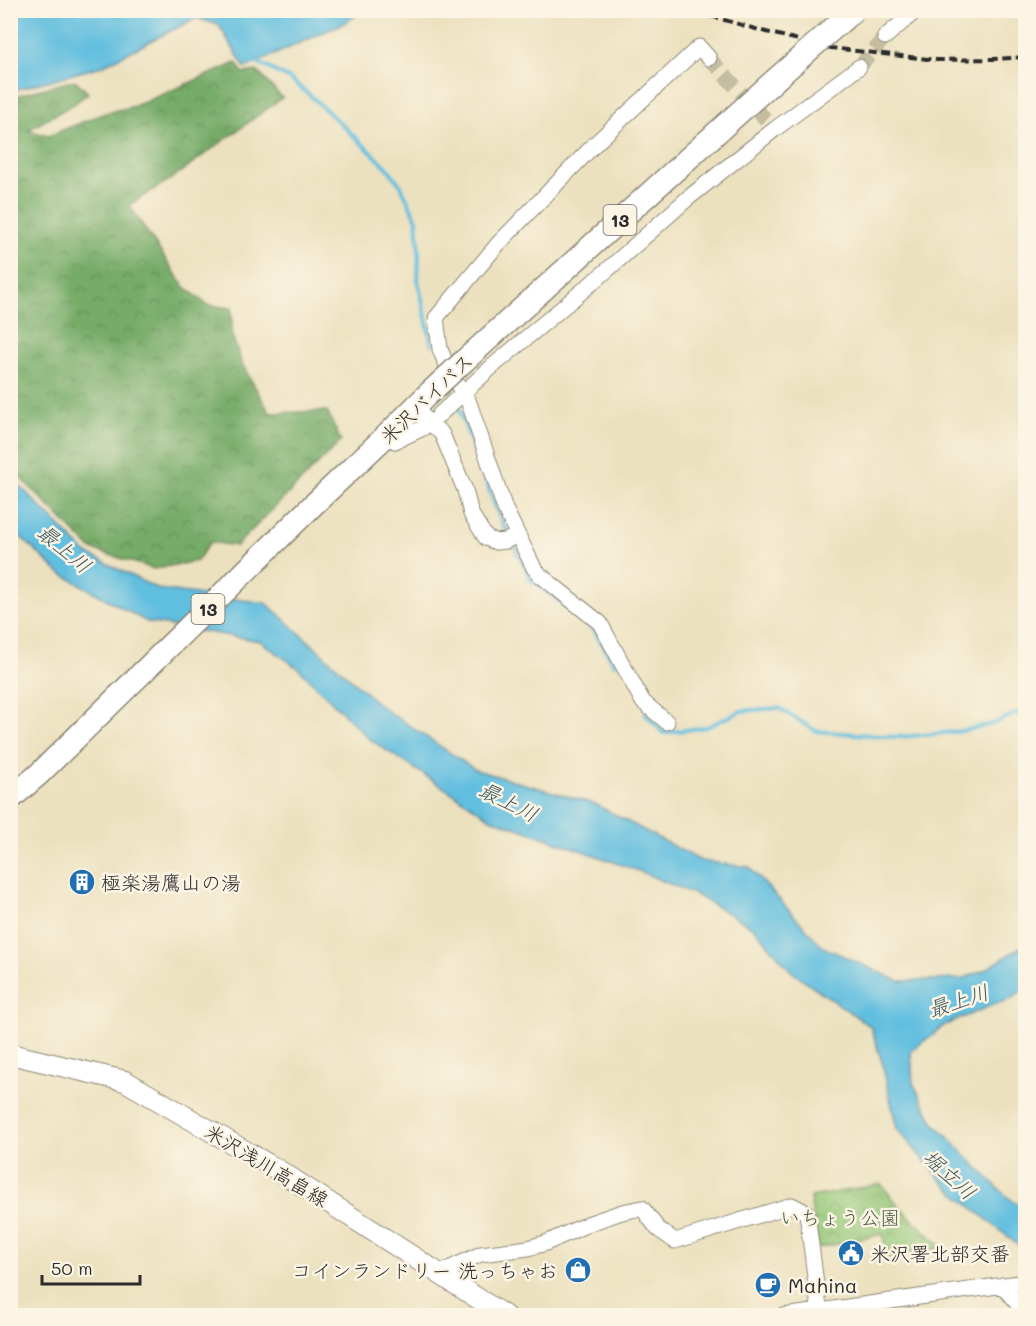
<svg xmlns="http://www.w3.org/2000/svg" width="1036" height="1326" viewBox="0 0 1036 1326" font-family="Mali,'Klee One',sans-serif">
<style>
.forest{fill:url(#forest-crowns);stroke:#506b49;stroke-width:1.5}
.park{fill:url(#park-crowns);stroke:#5f7850;stroke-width:1.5}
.water{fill:#61bedf;stroke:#467485;stroke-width:1.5}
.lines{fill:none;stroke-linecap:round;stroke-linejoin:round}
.stream{stroke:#61bedf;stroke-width:4}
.minor-tunnel{stroke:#c5bda1;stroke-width:15;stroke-dasharray:15 8;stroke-linecap:butt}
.minor-casing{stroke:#8c8675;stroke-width:17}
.major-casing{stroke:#8c8675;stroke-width:22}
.highway-casing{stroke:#8c8675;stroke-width:25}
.minor{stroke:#fff;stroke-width:15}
.major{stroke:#fff;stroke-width:20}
.highway{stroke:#fff;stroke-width:22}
.rail{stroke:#2b2b2b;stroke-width:4;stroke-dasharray:9 4.5;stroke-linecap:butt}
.highway-bridge-casing{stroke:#8c8675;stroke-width:25;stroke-linecap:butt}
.highway-bridge{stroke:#fff;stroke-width:22}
.labels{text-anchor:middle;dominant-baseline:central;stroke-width:5;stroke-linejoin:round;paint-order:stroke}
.shield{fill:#fcf5e5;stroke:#6a6863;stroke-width:1.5}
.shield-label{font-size:18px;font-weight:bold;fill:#2b2b2b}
.street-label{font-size:20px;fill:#2b2b2b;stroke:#fcf5e5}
.poi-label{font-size:20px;fill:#2b2b2b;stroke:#fcf5e5;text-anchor:start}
.park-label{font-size:20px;fill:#4a5a42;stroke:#fcf5e5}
.water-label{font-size:21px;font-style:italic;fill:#3b5761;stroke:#fcf5e5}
</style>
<defs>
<pattern id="forest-crowns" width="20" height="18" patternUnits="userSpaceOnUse" patternTransform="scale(1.5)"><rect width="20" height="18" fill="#76ab67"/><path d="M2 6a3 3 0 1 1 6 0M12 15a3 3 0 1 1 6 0" fill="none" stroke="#618b55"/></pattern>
<pattern id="park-crowns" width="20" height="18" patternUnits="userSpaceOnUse" patternTransform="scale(1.5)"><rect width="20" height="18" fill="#93c676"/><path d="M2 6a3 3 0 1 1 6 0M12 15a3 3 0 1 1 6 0" fill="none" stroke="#78a161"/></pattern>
</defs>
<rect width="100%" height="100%" fill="#fcf5e5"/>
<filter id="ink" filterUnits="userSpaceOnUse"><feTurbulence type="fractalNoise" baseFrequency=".0167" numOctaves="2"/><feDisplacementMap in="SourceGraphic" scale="12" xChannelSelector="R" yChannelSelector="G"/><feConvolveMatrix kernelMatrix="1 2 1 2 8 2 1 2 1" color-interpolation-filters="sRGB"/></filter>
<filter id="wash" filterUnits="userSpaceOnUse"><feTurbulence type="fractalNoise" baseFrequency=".008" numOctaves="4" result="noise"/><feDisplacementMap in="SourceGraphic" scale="24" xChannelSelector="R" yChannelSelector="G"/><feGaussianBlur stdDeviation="1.35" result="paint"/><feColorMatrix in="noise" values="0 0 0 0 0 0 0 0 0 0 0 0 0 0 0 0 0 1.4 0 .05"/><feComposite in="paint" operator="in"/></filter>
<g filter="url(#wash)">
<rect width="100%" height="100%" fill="#ece1bf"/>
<!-- forest -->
<path class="forest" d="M236,63L243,73L257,71L282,98L171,179L129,205L183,285L207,305L232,308V335L242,364L270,413L327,411L341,441L236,546L210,542L197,561L154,569L91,549L11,468V97L75,80L88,93L74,104L28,130L48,136L105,113L135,106Z"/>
<!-- park -->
<path class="park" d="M881,1184C899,1208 921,1228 943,1248L886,1257L883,1234L818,1248L810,1197Z"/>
<!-- water -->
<path class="water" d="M11,10H362V11L346,22L245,68L219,25L196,18L102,66L11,91Z
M10,476L86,553L158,589L266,603L383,708L476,770L595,804L701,861L749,867L823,947L899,981L962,979L987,969L1025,944V987L1012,999L995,1004L945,1025L911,1051L913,1083L934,1123L1005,1195L1025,1210V1251L946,1186L897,1129L882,1062L871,1027L791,971L754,928L696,895L639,871L492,819L369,739L299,669L260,641L147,622L58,572L11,528Z"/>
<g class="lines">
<!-- stream -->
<path class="stream" d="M255,61L290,79L313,98L387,167L401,186L417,220L419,249L418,281L432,345
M457,404L497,511L509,536
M513,543L530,579L563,604L594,630L614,664
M645,713L663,733L707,727L741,711L779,708L816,731L896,737L924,735L962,731L992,724L1026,709"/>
</g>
</g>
<g filter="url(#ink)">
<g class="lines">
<!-- minor-tunnel -->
<path class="minor-tunnel" d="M709,58L768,122
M859,67L885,37"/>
<defs>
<path id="minor" d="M885,37L913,13
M446,364L440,349L436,318L498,244L596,143L699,47L709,58
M414,408L442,434L465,490L471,514L486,538L496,542L506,541L517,535
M439,415L463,393L458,385
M388,434L395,441L423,428
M667,722L643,702L600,623L540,575L534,568L505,509L468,400L463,393L494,365L605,272L687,199L775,129L859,67
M440,1273L481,1254L528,1248L546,1243L590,1223L622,1212L642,1208L658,1229L675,1241L792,1205L807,1213L820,1316
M1002,1285L1026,1314
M784,1316L1026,1282"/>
<path id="major" d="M10,1054L125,1081L283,1173L505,1316"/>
<path id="highway" d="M464,361L775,80
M10,799L39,774L312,506L388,434L426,396"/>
</defs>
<!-- minor casing -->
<use href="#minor" class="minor-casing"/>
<!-- major casing -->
<use href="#major" class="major-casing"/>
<!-- highway casing -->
<use href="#highway" class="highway-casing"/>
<!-- minor -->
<use href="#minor" class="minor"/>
<!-- major -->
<use href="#major" class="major"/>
<!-- highway -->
<use href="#highway" class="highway"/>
<!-- rail -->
<path class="rail" d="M698,10L711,16L766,32L831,48L937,60L993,59L1026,57"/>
<defs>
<path id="highway-bridge" d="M775,80L854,10
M426,396L464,361"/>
</defs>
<!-- highway-bridge casing -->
<use href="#highway-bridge" class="highway-bridge-casing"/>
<!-- highway-bridge -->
<use href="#highway-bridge" class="highway-bridge"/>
</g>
</g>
<!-- icons -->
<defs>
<symbol id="building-disc" viewBox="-11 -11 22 22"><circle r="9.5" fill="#1f6fb2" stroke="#fcf5e5"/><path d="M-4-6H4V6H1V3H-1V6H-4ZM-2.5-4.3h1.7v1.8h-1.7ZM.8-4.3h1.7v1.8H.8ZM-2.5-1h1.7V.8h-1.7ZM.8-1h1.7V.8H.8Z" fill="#fff"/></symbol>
<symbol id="civic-disc" viewBox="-11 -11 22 22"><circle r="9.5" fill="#1f6fb2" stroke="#fcf5e5"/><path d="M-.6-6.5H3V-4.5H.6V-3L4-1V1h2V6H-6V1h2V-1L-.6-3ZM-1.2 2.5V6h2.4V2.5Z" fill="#fff"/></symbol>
<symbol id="shop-disc" viewBox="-11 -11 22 22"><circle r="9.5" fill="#1f6fb2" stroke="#fcf5e5"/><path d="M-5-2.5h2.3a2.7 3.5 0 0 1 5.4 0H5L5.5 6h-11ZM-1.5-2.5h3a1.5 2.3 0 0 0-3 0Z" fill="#fff"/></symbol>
<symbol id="cafe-disc" viewBox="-11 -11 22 22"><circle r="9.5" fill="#1f6fb2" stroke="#fcf5e5"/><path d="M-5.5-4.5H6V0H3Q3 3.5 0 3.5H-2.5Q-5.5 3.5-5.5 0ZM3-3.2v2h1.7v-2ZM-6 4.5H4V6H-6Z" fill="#fff"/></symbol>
</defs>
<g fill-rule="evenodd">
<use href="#building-disc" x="67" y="867" width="30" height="30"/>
<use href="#civic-disc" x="836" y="1238" width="30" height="30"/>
<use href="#shop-disc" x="563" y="1255" width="30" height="30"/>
<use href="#cafe-disc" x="753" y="1270" width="30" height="30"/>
</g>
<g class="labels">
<!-- shield labels -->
<g class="shield">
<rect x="603.5" y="205" width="33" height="30" rx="4.5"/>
<rect x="191.5" y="594" width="33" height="30" rx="4.5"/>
</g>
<g class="shield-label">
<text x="620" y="220">13</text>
<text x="208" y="609">13</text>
</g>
<!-- street labels -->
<g class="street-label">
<text transform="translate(426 398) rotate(-44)">米沢バイパス</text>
<text transform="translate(267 1165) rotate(31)">米沢浅川高畠線</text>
</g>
<!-- poi labels -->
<g class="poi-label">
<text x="101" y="882">極楽湯鷹山の湯</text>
<text x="870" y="1253">米沢署北部交番</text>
<text x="558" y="1270" text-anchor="end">コインランドリー 洗っちゃお</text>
<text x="788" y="1285">Mahina</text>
</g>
<!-- park labels -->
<g class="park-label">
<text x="840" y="1217">いちょう公園</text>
</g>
<!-- water labels -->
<g class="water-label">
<text transform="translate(65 548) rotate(40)">最上川</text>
<text transform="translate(509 801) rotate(27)">最上川</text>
<text transform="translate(958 1000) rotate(-18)">最上川</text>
<text transform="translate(950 1174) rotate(42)">堀立川</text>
</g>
</g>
<!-- margin -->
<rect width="1036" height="1326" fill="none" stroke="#fcf5e5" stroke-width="36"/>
<!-- scale -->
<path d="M42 1275v9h98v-9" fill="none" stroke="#2b2b2b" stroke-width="3"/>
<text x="51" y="1275" font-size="18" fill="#2b2b2b" stroke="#fcf5e5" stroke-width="4.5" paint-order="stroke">50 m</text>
</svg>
